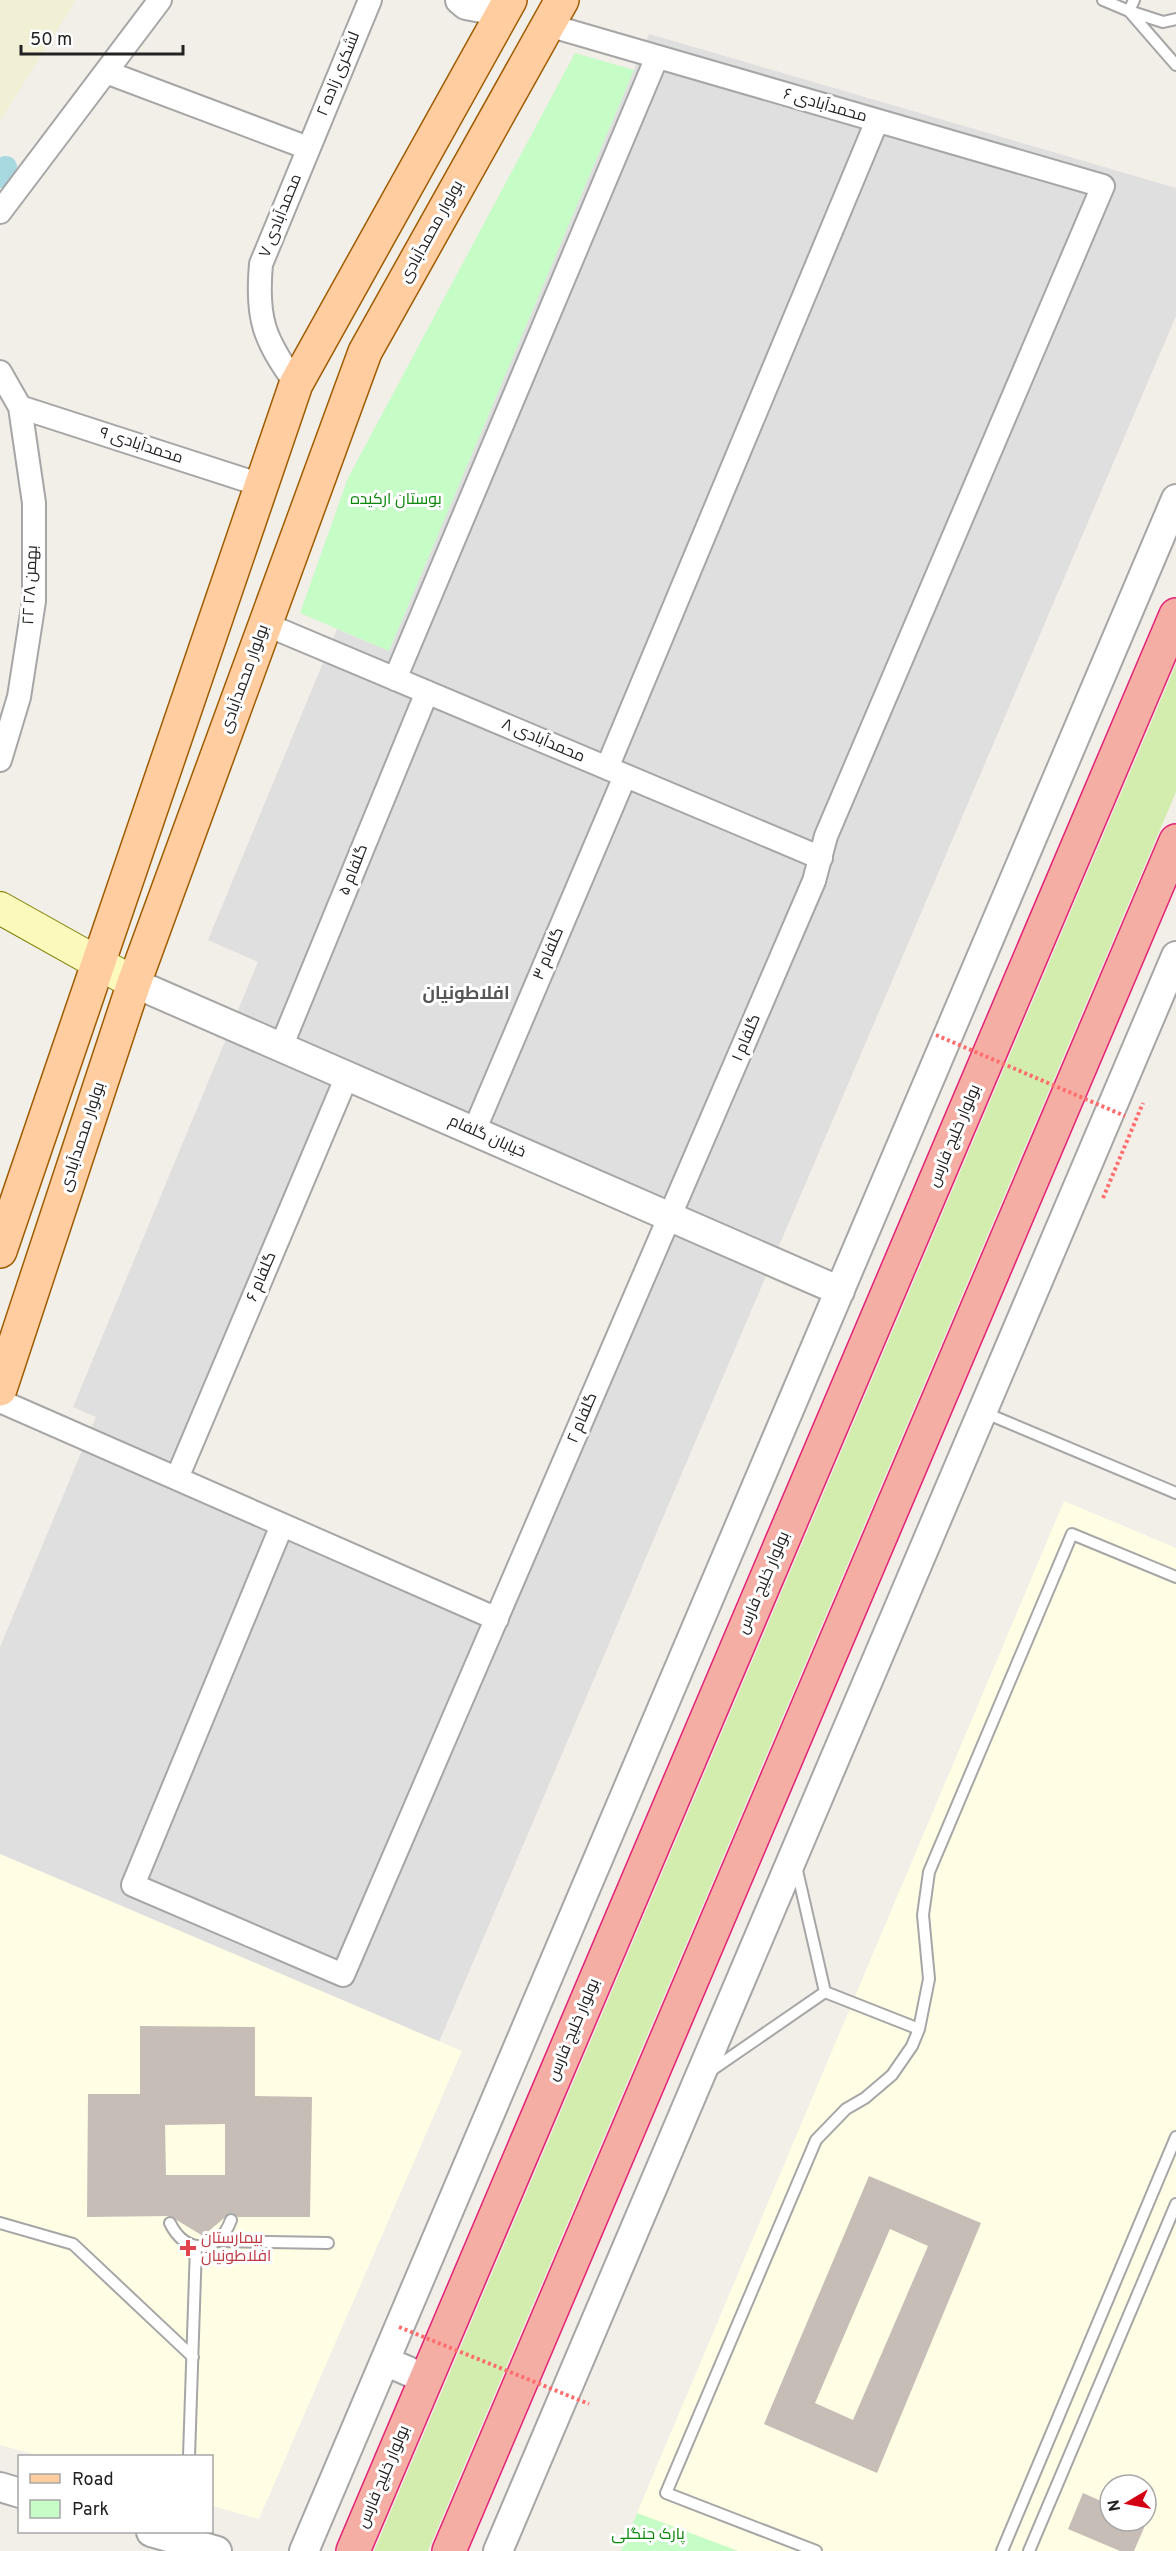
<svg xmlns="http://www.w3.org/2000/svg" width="1176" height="2551" viewBox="0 0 1176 2551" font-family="Overpass,Cairo,sans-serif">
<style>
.residential{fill:#e0dfdf;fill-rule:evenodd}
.education{fill:#fffde4;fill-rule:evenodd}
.farmland{fill:#f1f0d4}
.grass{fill:#d2edad}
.park{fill:#c6fcc6}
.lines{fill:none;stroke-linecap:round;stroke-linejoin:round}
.canal{stroke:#a8d9e1;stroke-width:22}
.building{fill:#c7bdb7;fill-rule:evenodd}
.service-casing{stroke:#a6a6a6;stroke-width:14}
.minor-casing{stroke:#a6a6a6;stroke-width:26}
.tertiary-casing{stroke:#a6a6a6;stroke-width:32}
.secondary-casing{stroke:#7e8001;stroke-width:34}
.primary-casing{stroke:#9f5c00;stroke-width:36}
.trunk-casing{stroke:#e22376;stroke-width:36}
.path{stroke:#ff6e6d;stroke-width:4;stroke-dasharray:3 3;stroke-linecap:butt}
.service{stroke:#fff;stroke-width:10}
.minor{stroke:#fff;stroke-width:22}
.tertiary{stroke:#fff;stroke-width:28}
.secondary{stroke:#fcf9bc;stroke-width:32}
.primary{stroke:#ffcda0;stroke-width:33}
.trunk{stroke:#f5aea4;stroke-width:33}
.path-bridge{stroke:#ff6e6d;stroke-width:4;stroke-dasharray:3 3;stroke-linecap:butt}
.health-dot{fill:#e0444e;stroke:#fff;stroke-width:2}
.labels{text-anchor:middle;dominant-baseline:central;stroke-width:6;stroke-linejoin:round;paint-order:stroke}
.street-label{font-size:16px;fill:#222;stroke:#fff}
.park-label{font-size:16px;fill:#098708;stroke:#fff}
.health-label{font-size:16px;fill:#be3a42;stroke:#fff;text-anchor:start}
.neighbourhood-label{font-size:18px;font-weight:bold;fill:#555;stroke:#fff}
</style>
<rect width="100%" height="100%" fill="#f2eee8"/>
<!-- residential -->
<path class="residential" d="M649,34L1176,188V316L439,2042L0,1854V1647L96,1417L73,1407L258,962L208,940L337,629L389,651ZM347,1076L670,1217L497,1619L177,1478Z"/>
<!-- education -->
<path class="education" d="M1064,1501L1176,1548V2551H738L637,2513ZM1110,2485H1146V2521H1110Z
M0,1854L462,2051L259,2519L212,2506V2456H40L0,2445Z"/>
<!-- farmland -->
<path class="farmland" d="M0,0H76L0,121Z"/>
<!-- grass -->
<path class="grass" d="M1176,664V792L428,2551H374Z"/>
<!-- park -->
<path class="park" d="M575,53L634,70L389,651L300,613L348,478Z
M637,2513L738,2551H621Z"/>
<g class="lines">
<!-- canal -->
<path class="canal" d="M0,177L6,167"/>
</g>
<!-- building -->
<path class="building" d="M140,2026L255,2027V2096L312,2097L310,2217H238L230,2213L203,2236L170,2216L87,2217L88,2094H140ZM225,2124V2175H166L165,2125Z
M869,2176L981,2223L877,2473L764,2424ZM890,2229L928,2246L853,2420L815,2403Z
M1083,2493L1110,2505V2521H1147L1134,2551H1120L1068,2529Z"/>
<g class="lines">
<defs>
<path id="service" d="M1103,0L1129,11L1176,65
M1134,0L1129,11L1163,22L1176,19
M983,1412L1176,1493
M796,1866L825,1992
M825,1992L919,2029
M709,2072L825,1992
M0,2223L73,2244L193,2357
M170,2223C185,2255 219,2254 231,2220
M219,2241L328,2243
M189,2456L196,2246
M816,2551L666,2493L816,2140L846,2109L865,2098L892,2075L912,2046L919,2029L929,1979L923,1915L929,1872L1072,1534L1176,1577
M1002,2551L1176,2137
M1029,2551L1176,2204"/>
<path id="minor" d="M106,72L308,148
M0,212L160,0
M0,372L20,407L34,503V601L19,697L0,760
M296,384C264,339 256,319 261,264L370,0
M20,407L261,485
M265,624L821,858
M395,679L657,57
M607,768L877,121
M281,1047L427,692
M474,1131L625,776
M0,1401L497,1619
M177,1478L347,1076
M282,1525L133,1885L343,1975L814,881L826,836L1103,186L548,25"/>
<path id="tertiary" d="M460,0L466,5L503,12
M134,983L840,1291
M385,2361L426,2379
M0,2487L20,2493
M151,2532L217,2551
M304,2551L1176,499
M498,2551L1176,956"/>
<path id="secondary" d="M0,908L134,983"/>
<path id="primary" d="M0,1251L296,384L510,0
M0,1389L134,983L365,352L562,0"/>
<path id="trunk" d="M353,2551L1176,615
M449,2551L1176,841"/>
</defs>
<!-- service casing -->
<use href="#service" class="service-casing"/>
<!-- minor casing -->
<use href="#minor" class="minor-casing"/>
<!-- tertiary casing -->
<use href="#tertiary" class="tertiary-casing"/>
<!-- secondary casing -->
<use href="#secondary" class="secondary-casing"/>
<!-- primary casing -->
<use href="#primary" class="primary-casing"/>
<!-- trunk casing -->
<use href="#trunk" class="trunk-casing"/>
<!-- path -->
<path class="path" d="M1103,1198L1143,1103"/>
<!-- service -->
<use href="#service" class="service"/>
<!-- minor -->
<use href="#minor" class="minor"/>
<!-- tertiary -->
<use href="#tertiary" class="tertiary"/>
<!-- secondary -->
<use href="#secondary" class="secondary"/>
<!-- primary -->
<use href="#primary" class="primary"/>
<!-- trunk -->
<use href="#trunk" class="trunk"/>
<!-- path-bridge -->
<path class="path-bridge" d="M936,1035L1125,1116
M399,2327L589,2404"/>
</g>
<!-- markers -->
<path class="health-dot" d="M185 2239h6v6h6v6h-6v6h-6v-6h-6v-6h6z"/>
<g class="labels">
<!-- street labels -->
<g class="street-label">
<text transform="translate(339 74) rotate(-68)">لشکری زاده ۲</text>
<text transform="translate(825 106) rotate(16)">محمدآبادی ۶</text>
<text transform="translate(281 216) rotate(-68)">محمدآبادی ۷</text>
<text transform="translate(432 232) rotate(-61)">بولوار محمدآبادی</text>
<text transform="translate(141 446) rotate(18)">محمدآبادی ۹</text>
<text transform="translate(31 585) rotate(-87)">۲۲ بهمن ۲۸</text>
<text transform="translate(245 679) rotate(-70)">بولوار محمدآبادی</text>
<text transform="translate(543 741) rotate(23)">محمدآبادی ۸</text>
<text transform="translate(354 870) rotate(-68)">گلفام ۵</text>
<text transform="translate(549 954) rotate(-67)">گلفام ۳</text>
<text transform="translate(747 1038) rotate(-67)">گلفام ۱</text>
<text transform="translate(955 1136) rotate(-67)">بولوار خلیج فارس</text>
<text transform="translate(83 1137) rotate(-72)">بولوار محمدآبادی</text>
<text transform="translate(487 1137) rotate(24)">خیابان گلفام</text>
<text transform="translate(262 1277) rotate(-67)">گلفام ۶</text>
<text transform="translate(583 1418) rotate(-67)">گلفام ۲</text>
<text transform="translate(764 1583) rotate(-67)">بولوار خلیج فارس</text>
<text transform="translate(574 2030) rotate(-67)">بولوار خلیج فارس</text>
<text transform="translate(384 2477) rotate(-67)">بولوار خلیج فارس</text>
</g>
<!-- park labels -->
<g class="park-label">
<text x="396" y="500">بوستان ارکیده</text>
<text x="648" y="2535">پارک جنگلی</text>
</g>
<!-- health labels -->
<g class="health-label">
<text x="201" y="2239">بیمارستان<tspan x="201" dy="18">افلاطونیان</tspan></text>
</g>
<!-- neighbourhood labels -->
<g class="neighbourhood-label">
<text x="466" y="994">افلاطونیان</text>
</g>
</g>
<!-- legend -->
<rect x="18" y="2455" width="195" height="78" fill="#ffffff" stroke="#a7a7a7" stroke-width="1.5"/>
<rect x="30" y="2474" width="30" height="9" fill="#ffcda0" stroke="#a7a7a7" stroke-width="1.5"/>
<text x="72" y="2485" font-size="18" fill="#222222">Road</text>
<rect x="30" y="2500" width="30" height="18" fill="#c6fcc6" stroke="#a7a7a7" stroke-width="1.5"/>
<text x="72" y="2515" font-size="18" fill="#222222">Park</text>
<!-- north arrow -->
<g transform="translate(1128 2503) rotate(260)"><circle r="28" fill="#ffffff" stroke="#a7a7a7" stroke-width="1.5"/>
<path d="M0-4.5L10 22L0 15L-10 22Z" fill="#d30013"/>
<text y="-9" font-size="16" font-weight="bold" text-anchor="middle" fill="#222222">N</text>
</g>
<!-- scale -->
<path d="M21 45v9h162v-9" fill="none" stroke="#222222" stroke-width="3"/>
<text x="30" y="45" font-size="18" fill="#222222" stroke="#ffffff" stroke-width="4.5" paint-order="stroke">50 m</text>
</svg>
